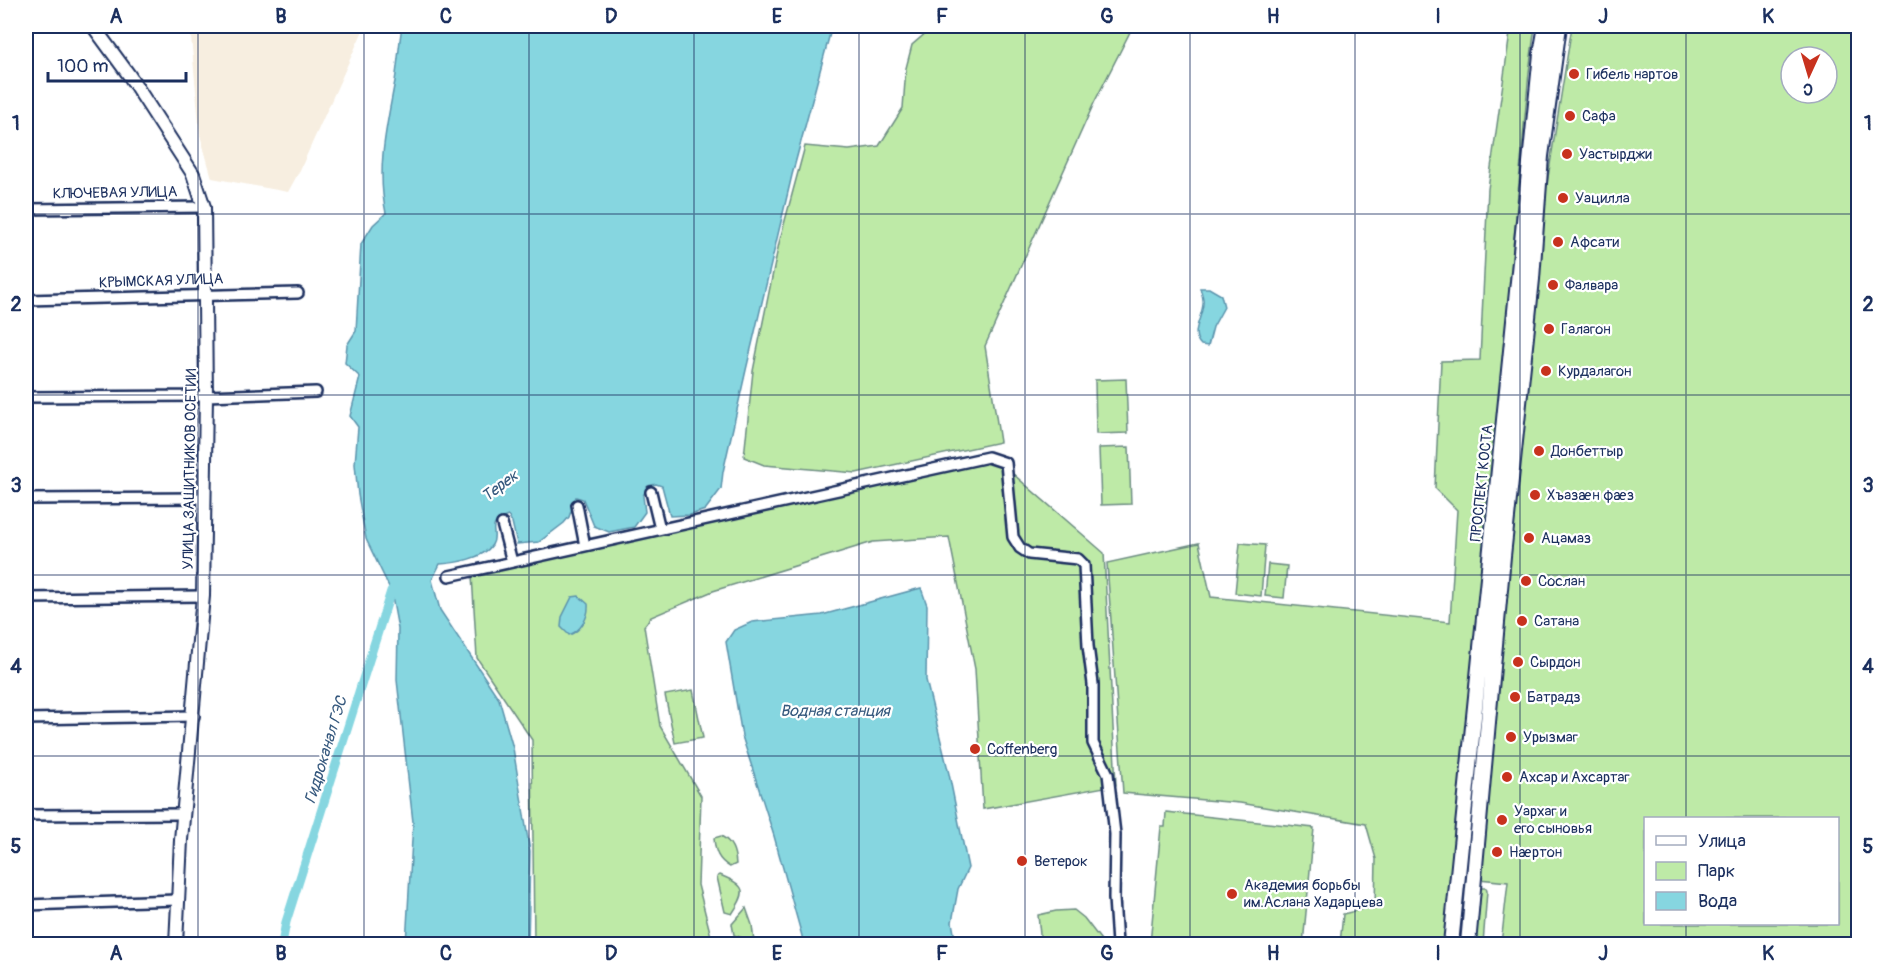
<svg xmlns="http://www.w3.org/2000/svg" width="1884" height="970" viewBox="0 0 1884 970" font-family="Pangolin,sans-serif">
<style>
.built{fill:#f7eee0}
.green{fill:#beeaa7;stroke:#6c8c82;stroke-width:1.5;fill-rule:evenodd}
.water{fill:#86d6e0;stroke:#5b93ac;stroke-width:1.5}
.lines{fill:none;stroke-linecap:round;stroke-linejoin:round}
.canal{stroke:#86d6e0;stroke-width:9}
.street-casing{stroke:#1b2f5e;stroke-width:14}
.secondary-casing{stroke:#1b2f5e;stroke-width:16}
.primary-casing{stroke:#1b2f5e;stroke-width:18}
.street{stroke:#fff;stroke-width:9}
.secondary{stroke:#fff;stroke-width:12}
.primary{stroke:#fff;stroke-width:14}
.grid{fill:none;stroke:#1b2f5e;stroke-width:1.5;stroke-opacity:0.55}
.poi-dot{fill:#c8321e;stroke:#fff;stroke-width:2}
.labels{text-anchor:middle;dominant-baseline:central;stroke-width:4.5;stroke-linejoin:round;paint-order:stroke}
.poi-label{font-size:15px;fill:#1b2f5e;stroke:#fff;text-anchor:start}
.street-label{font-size:15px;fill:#1b2f5e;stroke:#fff}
.water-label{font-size:16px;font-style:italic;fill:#36597e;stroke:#fff}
.neatline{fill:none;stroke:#1b2f5e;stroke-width:2}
.grid-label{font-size:20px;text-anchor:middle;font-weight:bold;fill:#1b2f5e}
</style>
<rect width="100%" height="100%" fill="#fff"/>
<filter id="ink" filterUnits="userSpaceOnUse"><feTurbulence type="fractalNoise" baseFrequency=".0167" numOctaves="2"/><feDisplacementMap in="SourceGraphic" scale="12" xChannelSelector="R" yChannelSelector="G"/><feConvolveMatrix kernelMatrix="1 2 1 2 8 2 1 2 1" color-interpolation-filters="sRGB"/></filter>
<g filter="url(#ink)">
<!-- built -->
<path class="built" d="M190,26H365L300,170L288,192L212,178L200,135Z"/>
<!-- green -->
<path class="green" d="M934,26H1133L1094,103L985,346L1000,442L856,473L764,465L744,457L753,371L779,243L805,146L849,150L879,146L903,108L906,68L912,45Z
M1511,26H1535L1529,72L1479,625L1447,944H1340L1343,914L1375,906L1376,859L1366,824L1240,803L1123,793L1107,563L1199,543L1211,597L1450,622L1457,510L1435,488L1441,361L1480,360L1488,189Z
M1572,26H1858V944H1501L1508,882L1479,879L1507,556L1543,209ZM1791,57H1827V93H1791ZM1646,818H1838V924H1646Z
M1126,379L1128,433L1096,434L1095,380Z
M1129,447L1131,504L1101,505L1099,448Z
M997,460L1104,553L1116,785L983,809L975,669L949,537L873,542L713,591L651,617L644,626L660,726L701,796L698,885L713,944H534L532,740L477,658L472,575Z
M1240,543L1265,545L1261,596L1235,593Z
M1268,564L1287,566L1284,598L1265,596Z
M693,690L703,738L675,743L665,695Z
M1166,812L1314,828L1303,944H1150L1161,827H1165Z
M721,836C732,842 735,851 736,864L730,867C718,860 715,852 714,838Z
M720,875C746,886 748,890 732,914L725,912L717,877Z
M1480,888H1486L1487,891L1483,944H1474Z
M746,908L752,925L754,942L734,935L732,924Z
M1074,910L1084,918L1104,944H1041L1038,915L1056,911Z"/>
<!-- water -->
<path class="water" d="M402,26H832L792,175L746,370L723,472L721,489L705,510L690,515L670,516L662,486L656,484L648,486L643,496L645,512L634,527L609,532L594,526L583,499L576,497L569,517L564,523L539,542L517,544L512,522L508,516C483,525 500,532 492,545C483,559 455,563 440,564L432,580L440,610L499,699L513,748L530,851L528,944H406L413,822L397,680L398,629L391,591L366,539L358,495L355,464L358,427L350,416L360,377L345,363L347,345L356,331L361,244L373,225L386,213C376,168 387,125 395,81C398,63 399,44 402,26Z
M1200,288H1209L1221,295L1224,307L1213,327L1208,346L1201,345C1189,333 1203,317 1203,303C1204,298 1201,292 1200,288Z
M921,588L927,605L926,680L949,774L968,868L958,889L952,922L956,944H802V936L774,836L742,736L726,642L734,630L752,622L822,615Z
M579,596L588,604C589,617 581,631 569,635L561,627L562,617L572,597Z"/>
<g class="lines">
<!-- canal -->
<path class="canal" d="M282,944L286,922L391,591L398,582"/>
<defs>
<path id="street" d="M26,209L204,207
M26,300L298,293
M26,397L206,396L316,392
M651,492L660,529
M26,499L203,498
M577,505L585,546
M502,524L512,562
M449,576L988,457L1006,463L1013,537L1020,548L1029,554L1078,559L1084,565L1088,646L1093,684V743L1108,774L1115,834L1114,898L1117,944
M26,598L203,596
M26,719L194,716
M26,815L184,814
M26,905L177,900"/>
<path id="secondary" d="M93,26L129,75L193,174L204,207L206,396L203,596L181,840L176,944"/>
<path id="primary" d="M1451,944L1541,54L1546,26
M1468,944L1503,556L1532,279L1541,156L1559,26"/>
</defs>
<!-- street casing -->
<use href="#street" class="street-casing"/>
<!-- secondary casing -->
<use href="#secondary" class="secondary-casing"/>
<!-- primary casing -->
<use href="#primary" class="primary-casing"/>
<!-- street -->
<use href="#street" class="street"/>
<!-- secondary -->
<use href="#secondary" class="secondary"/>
<!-- primary -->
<use href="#primary" class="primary"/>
</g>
</g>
<!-- grid -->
<path class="grid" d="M198,26V944M364,26V944M529,26V944M694,26V944M859,26V944M1025,26V944M1190,26V944M1355,26V944M1520,26V944M1686,26V818M26,214H1858M26,395H1858M26,575H1858M26,756H1858M1686,924V944"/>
<!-- markers -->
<g class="poi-dot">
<circle cx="1574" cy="74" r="6"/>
<circle cx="1570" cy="116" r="6"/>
<circle cx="1567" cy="154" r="6"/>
<circle cx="1563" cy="198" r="6"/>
<circle cx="1558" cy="242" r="6"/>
<circle cx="1553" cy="285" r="6"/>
<circle cx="1549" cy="329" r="6"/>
<circle cx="1546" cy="371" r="6"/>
<circle cx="1539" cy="451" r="6"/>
<circle cx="1535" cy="495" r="6"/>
<circle cx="1529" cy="538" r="6"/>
<circle cx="1526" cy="581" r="6"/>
<circle cx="1522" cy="621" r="6"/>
<circle cx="1518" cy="662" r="6"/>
<circle cx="1515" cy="697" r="6"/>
<circle cx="1511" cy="737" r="6"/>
<circle cx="975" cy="749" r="6"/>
<circle cx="1507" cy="777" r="6"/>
<circle cx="1502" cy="820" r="6"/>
<circle cx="1497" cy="852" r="6"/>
<circle cx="1022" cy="861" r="6"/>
<circle cx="1232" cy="894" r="6"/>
</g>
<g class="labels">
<!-- poi labels -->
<g class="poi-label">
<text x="1586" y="74">Гибель нартов</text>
<text x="1582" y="116">Сафа</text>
<text x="1579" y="154">Уастырджи</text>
<text x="1575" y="198">Уацилла</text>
<text x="1570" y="242">Афсати</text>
<text x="1565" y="285">Фалвара</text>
<text x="1561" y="329">Галагон</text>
<text x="1558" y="371">Курдалагон</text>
<text x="1551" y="451">Донбеттыр</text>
<text x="1547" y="495">Хъазæн фæз</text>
<text x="1541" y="538">Ацамаз</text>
<text x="1538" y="581">Сослан</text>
<text x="1534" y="621">Сатана</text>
<text x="1530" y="662">Сырдон</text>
<text x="1527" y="697">Батрадз</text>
<text x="1523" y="737">Урызмаг</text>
<text x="987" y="749">Coffenberg</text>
<text x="1519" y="777">Ахсар и Ахсартаг</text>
<text x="1514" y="811">Уархаг и<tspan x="1514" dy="17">его сыновья</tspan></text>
<text x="1509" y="852">Нæртон</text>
<text x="1034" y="861">Ветерок</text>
<text x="1244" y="885">Академия борьбы<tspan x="1244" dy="17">им.Аслана Хадарцева</tspan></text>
</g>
<!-- street labels -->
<g class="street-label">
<text transform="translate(115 193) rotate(-1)">КЛЮЧЕВАЯ УЛИЦА</text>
<text transform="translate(161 281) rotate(-2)">КРЫМСКАЯ УЛИЦА</text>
<text transform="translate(190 469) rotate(-89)">УЛИЦА ЗАЩИТНИКОВ ОСЕТИИ</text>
<text transform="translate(1482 483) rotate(-84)">ПРОСПЕКТ КОСТА</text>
</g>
<!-- water labels -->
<g class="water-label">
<text transform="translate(500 486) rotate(-37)">Терек</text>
<text x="835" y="711">Водная станция</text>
<text transform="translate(326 750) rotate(-73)">Гидроканал ГЭС</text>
</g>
</g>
<!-- margin -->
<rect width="1884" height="970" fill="none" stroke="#fff" stroke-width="66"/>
<!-- legend -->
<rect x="1644" y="817" width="195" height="108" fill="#ffffff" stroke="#a4acbf" stroke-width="1.5"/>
<rect x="1656" y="836" width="30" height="9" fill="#ffffff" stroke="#a4acbf" stroke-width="1.5"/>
<text x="1698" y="847" font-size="18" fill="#1b2f5e">Улица</text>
<rect x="1656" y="862" width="30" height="18" fill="#beeaa7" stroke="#a4acbf" stroke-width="1.5"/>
<text x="1698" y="877" font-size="18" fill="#1b2f5e">Парк</text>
<rect x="1656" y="892" width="30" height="18" fill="#86d6e0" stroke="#a4acbf" stroke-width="1.5"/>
<text x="1698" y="907" font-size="18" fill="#1b2f5e">Вода</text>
<!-- north arrow -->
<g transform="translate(1809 75) rotate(184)"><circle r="28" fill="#ffffff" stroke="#a4acbf" stroke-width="1.5"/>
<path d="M0-4.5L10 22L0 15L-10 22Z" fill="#c8321e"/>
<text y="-9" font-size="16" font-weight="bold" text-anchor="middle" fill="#1b2f5e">С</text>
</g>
<!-- scale -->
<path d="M48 72v9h138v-9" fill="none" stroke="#1b2f5e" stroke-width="3"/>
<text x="57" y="72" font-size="18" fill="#1b2f5e" stroke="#ffffff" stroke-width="4.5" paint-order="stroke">100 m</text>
<rect x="33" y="33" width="1818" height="904" class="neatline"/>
<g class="grid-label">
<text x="116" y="23">A</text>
<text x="281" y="23">B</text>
<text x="446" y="23">C</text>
<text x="611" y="23">D</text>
<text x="777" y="23">E</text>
<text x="942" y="23">F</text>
<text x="1107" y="23">G</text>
<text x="1273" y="23">H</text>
<text x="1438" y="23">I</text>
<text x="1603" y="23">J</text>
<text x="1768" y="23">K</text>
<text x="16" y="130">1</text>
<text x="1868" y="130">1</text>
<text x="16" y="311">2</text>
<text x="1868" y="311">2</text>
<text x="16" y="492">3</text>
<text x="1868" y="492">3</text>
<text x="16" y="673">4</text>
<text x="1868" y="673">4</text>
<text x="16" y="853">5</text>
<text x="1868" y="853">5</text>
<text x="116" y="960">A</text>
<text x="281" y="960">B</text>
<text x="446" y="960">C</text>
<text x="611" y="960">D</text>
<text x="777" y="960">E</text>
<text x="942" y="960">F</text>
<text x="1107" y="960">G</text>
<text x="1273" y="960">H</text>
<text x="1438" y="960">I</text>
<text x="1603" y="960">J</text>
<text x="1768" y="960">K</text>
</g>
</svg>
